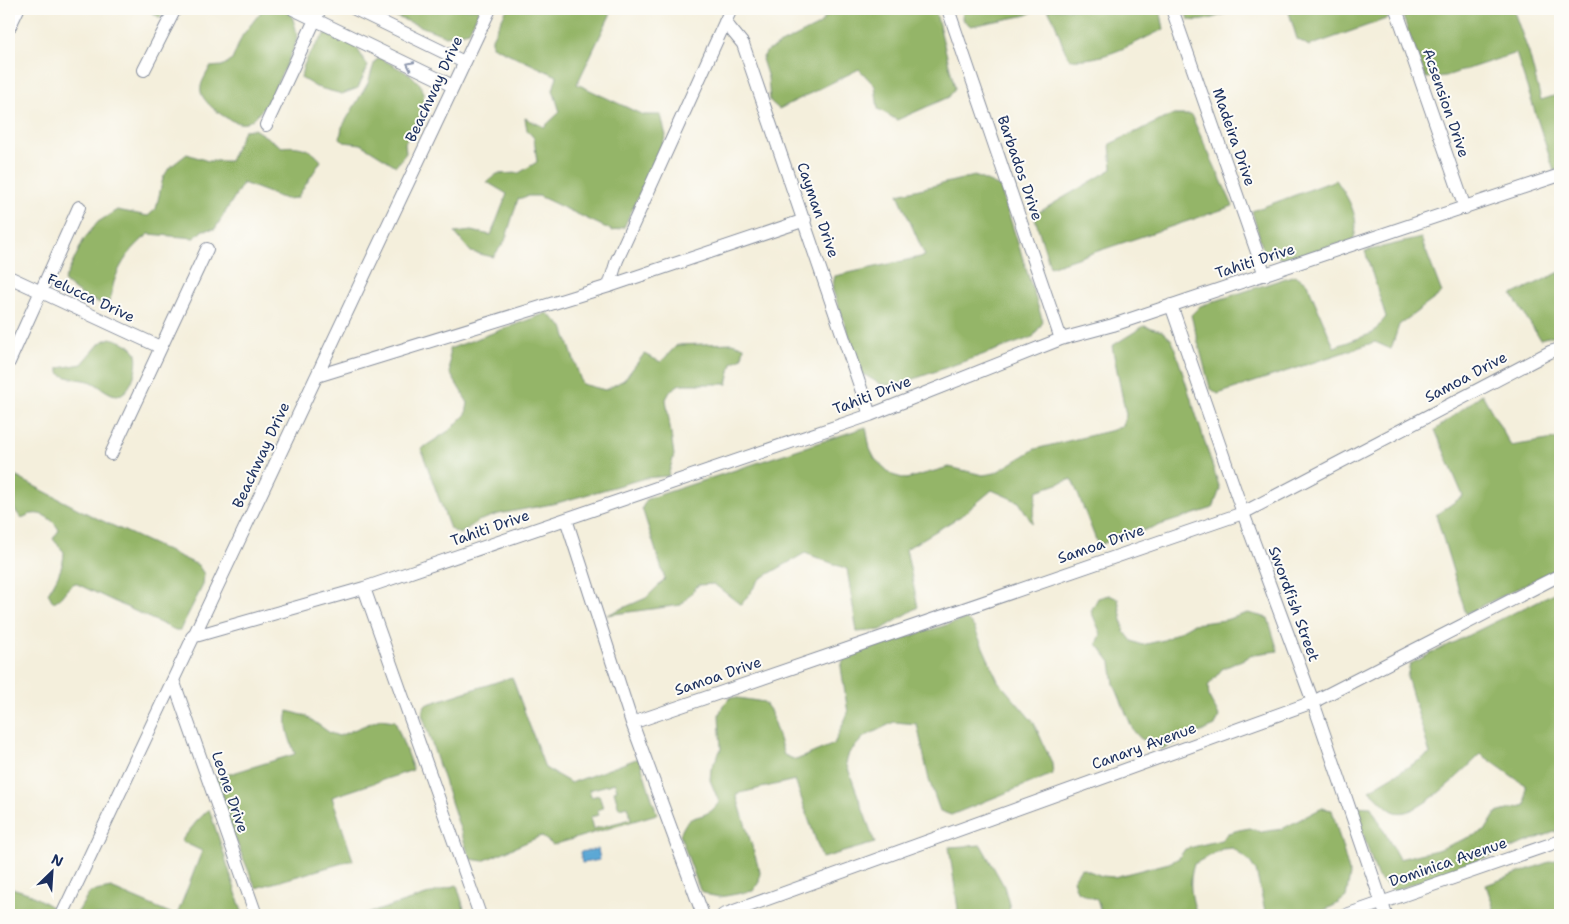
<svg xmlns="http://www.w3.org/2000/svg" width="1569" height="924" viewBox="0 0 1569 924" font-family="'Shantell Sans',sans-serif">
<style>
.forest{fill:#94b568;stroke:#587263;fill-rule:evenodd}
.water{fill:#5ca8d5;stroke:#3c6c9a}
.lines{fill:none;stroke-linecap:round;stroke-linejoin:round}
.minor-casing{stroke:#888f9d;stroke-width:14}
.minor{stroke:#fff;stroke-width:12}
.oneway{stroke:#8d97ae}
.labels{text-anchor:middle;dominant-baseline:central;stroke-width:4;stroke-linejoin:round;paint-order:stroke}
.street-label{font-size:15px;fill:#1b2f5e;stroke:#fdfcf7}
</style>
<rect width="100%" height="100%" fill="#fdfcf7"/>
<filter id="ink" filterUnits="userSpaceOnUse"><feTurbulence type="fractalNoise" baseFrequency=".02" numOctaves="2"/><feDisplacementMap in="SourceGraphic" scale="10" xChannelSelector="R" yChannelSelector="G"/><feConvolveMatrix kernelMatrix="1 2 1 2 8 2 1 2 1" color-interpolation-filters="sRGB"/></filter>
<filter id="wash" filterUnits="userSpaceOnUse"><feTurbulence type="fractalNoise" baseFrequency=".0096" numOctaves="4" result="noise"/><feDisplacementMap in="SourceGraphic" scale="20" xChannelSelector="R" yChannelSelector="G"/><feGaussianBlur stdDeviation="1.12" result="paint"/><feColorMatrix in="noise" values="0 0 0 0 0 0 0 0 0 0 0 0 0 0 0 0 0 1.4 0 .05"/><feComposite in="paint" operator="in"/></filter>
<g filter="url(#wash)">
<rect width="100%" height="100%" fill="#f4efdc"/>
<!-- forest -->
<path class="forest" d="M142,9H164L160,18L147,9Z
M263,9H280L291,12C293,20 297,30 297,38C297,45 271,96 266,104C261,111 254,120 246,123C234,127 203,104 201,92C199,84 207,74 210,67L222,66L232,60L242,36Z
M376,9H480L469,31L446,36Z
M507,9H613L577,84L643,115H661L666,136L624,227L613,231L539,196H528L518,199L505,241L493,257L471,252L455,233L471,231L491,235L507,194L487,182L497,174L519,173L537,162L534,138L527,130L525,118L544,127L560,112L553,90L557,76L492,46V38Z
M832,9H935L955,88L949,97L897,120L878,109L875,86L859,69L779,109L770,101L768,78L762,59L767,51L819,25Z
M963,9H1037L1027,15L971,26L962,19Z
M1047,9H1160L1164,29C1134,43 1104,62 1070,59C1059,44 1059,24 1047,9Z
M1184,9H1239C1226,13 1200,25 1188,19Z
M1288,9H1386L1389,18L1309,46L1297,39Z
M1434,9H1513L1529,53L1541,100L1560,94V168L1554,171L1516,53L1446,76L1426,78L1403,17Z
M331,33L353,42L368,66L358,88L342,94L316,87L301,78C303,59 314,48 325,34Z
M380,58L411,75L420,84L424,93L421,114L405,143L406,153L396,166L361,144L344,142L340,138L342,127L368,83L375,61Z
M1172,115H1191L1233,206L1050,267L1034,215L1112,169L1110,144Z
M254,129L282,147C298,145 311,148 321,161L297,198L285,199L243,183L215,229L203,230L194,238L149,234C133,246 120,263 114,282C111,292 114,293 107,304C90,302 76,292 64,281L84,239L98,222L117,210L148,216L156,209L163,178L169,168L187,154L208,161H230L244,130Z
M975,176L1000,187L1043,322L1033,337L894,386L880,384L863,374L832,288L835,276L925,256L898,194Z
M1336,180C1348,197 1362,220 1353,240L1283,259L1263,250L1252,211Z
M1421,238L1442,293L1399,325L1391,349L1375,342L1218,394L1210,388L1191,315L1200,306L1295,275L1307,283L1334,347L1373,333L1386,317L1365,251Z
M1560,272V334L1540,339L1512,295Z
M547,313L563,327L582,384L605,390L624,380L644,354L661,362L677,345L733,343L744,347L742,358L732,363L727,384H680L671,390L666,399L674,455L668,476L645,478L557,503L499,514L478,521L460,534L450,529L421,449L450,430L466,414L468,403L450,373L449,349Z
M1144,326L1162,331L1172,340L1220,489L1213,508L1098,545L1072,479L1037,491L1032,523L1019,502L992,490L961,516L906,549L918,607L881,630L857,632L847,569L805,553L760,579L741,605L714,584L698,585L681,605L607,615L646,598L665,579L642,508L647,499L866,427L870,449L875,459L892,475L906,479L949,467L983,475L995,473L1035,449L1113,430L1123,426L1126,415L1112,346Z
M110,338C118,340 128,343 134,350C142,360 131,397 116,395C108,394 100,386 92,382C81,378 68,380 59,373V368L82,364L100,343Z
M1482,394L1511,446L1560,438V567L1466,614L1436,515L1463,496L1435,430Z
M9,473L92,516L198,565L204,574L203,585L180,630H175L75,583C65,588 63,599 53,602L48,593C56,580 64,567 64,552L53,539L59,530C54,521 44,512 32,514C29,514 25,517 21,518L14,509L13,497L9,491Z
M1560,590V830L1393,891L1377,876L1354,806L1371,807L1399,859L1437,850L1485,831L1496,813L1526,805V786L1481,754C1466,768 1414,823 1393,811C1385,807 1377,796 1369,790L1430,754L1407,677L1410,664Z
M1109,595L1118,599L1124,631L1132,641L1142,645L1164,640L1193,624L1225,620L1248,613L1268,618L1278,651L1255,654L1222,669L1208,686L1209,697L1219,716L1215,726L1162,749L1140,738L1133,730L1114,684L1111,662L1097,644L1101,634L1091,611L1098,598Z
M966,619L974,627L998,681L1034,723L1052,763L1053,774L951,815L940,811L929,780L917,724L894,722L864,737L849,753L846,763L875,843L822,858L795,780L736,794L760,872L759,882L753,891L720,897L709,895L700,890L680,835C689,812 695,821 711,811C714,809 717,805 719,802L710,780L711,769L721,749L719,715L723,705L731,697L764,702L770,710L784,755L796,760L834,744L848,713L841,667L845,656Z
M512,677L545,768L571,783L639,758L657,814L553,845L541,836L483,861L470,859L422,714L425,705ZM615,783L617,790L614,791L619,808L627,806L631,819L593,829L590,817L599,815L597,810L603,808L599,795L591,797L589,790Z
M288,711L306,716L330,733L339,736L380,719L395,721L413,770L332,797L353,860L256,888L210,780L295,754C290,739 284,727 288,711Z
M1322,808L1332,810L1350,875L1346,897L1337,904L1314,915H1266L1256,871L1250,862L1233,848L1222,849L1194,864C1188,883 1191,897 1197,915H1102L1097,900L1077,891L1073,880L1081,868L1102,876L1114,877L1169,863L1179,858L1185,849L1221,840L1228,833L1239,830L1250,828L1261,832L1282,829Z
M209,809L222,848L243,915H177L202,851L181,841L197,821Z
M981,845L1004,886L1010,908L1006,915H955L958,909L949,847Z
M1560,858V915H1496L1486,885Z
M457,885L466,915H364L373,912Z
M9,887L28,893L52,907L48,915H9Z
M111,888L175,915H76L90,892Z"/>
<!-- water -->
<path class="water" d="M598,849L600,860L582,863L580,852Z"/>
</g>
<g filter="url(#ink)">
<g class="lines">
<defs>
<path id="minor" d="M293,9L453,86
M355,9L464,62
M948,9L1061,339
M1172,9L1265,275
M1396,9L1465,208
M725,22L743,44L870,415
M9,28L18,9
M144,70L175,9
M266,125L320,9
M9,277L160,347
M609,286L617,260L731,9
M1171,305L1243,513L1313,702L1386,915
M9,362L79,207
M317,376L609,286L805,220
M111,454L207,249
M566,519L632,723L703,915
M364,588L480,915
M192,637L364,588L870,415L1061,339L1113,325L1560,175
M173,680L256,915
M632,723L1243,513L1550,352L1560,349
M62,915L490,9
M723,915L1313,702L1560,575
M1346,915L1560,841"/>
</defs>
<!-- minor casing -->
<use href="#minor" class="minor-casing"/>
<!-- minor -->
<use href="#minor" class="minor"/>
</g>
<!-- one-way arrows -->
<defs><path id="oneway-chevron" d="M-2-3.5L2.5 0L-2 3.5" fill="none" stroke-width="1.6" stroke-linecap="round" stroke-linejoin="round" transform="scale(1.25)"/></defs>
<use class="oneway" href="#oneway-chevron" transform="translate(410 65) rotate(-154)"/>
</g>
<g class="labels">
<!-- street labels -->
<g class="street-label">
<text transform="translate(434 89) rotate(-65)">Beachway Drive</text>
<text transform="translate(1446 103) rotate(71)">Acsension Drive</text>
<text transform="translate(1234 137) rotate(71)">Madeira Drive</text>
<text transform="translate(1020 168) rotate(71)">Barbados Drive</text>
<text transform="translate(818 210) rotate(71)">Cayman Drive</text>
<text transform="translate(1255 261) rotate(-18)">Tahiti Drive</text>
<text transform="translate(91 298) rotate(25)">Felucca Drive</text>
<text transform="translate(1466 377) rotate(-28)">Samoa Drive</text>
<text transform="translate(872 395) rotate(-21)">Tahiti Drive</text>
<text transform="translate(261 455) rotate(-65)">Beachway Drive</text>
<text transform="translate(490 528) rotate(-19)">Tahiti Drive</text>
<text transform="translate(1101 544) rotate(-19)">Samoa Drive</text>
<text transform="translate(1294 604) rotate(70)">Swordfish Street</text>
<text transform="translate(718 676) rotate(-19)">Samoa Drive</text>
<text transform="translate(1144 746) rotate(-20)">Canary Avenue</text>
<text transform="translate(230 792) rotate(71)">Leone Drive</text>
<text transform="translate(1448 862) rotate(-19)">Dominica Avenue</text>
</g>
</g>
<!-- margin -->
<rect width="1569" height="924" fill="none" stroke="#fdfcf7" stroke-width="30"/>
<!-- north arrow -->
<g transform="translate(52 872) rotate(25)" stroke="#fdfcf7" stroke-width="4" paint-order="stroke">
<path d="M0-4L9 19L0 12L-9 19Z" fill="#1b2f5e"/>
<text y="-8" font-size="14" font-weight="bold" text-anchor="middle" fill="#1b2f5e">N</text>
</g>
</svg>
